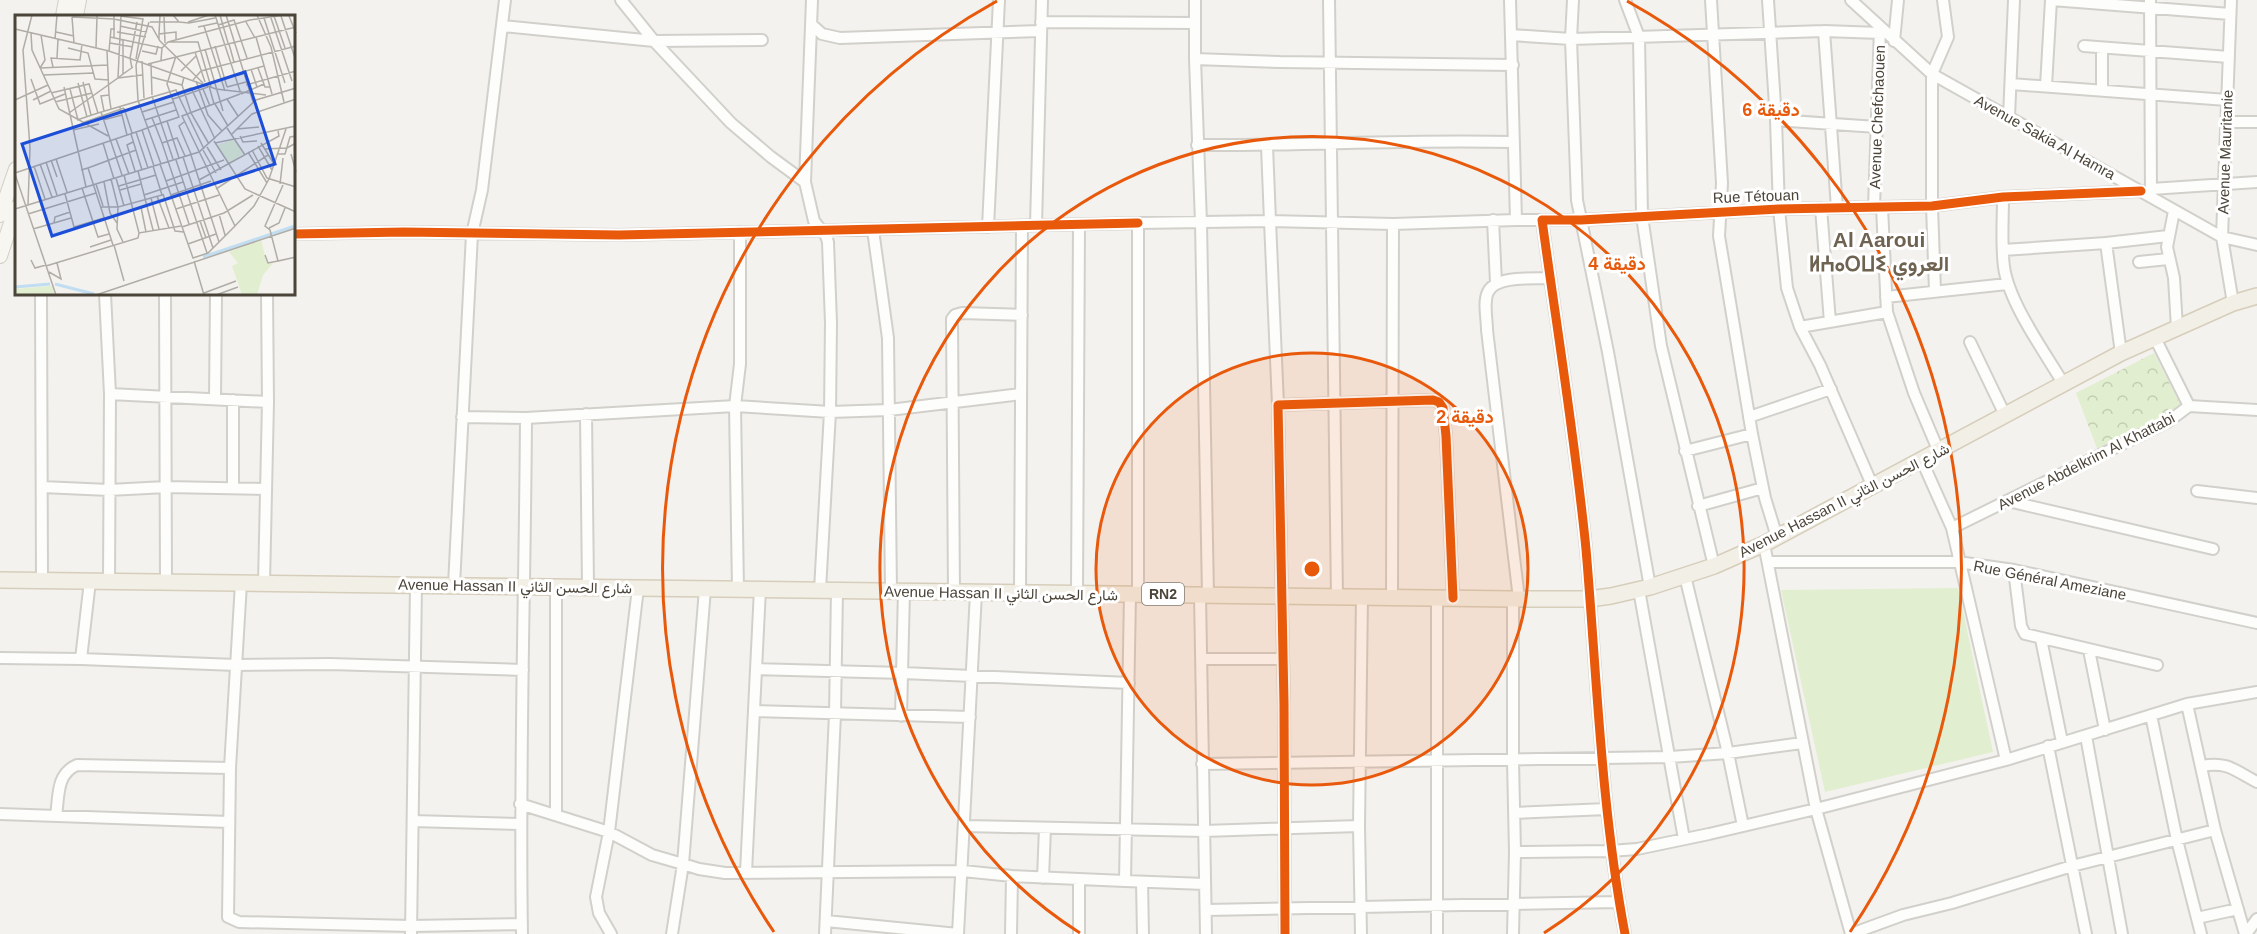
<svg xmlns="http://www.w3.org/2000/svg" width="2257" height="934" viewBox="0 0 2257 934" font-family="Helvetica,Vazirmatn,'Noto Sans Tifinagh',sans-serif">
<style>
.forest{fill:url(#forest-crowns)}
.garden{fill:#e1eecf}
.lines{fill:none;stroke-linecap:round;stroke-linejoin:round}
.street-casing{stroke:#d2d0cb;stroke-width:14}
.secondary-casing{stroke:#d3cfc5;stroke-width:16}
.primary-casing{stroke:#d6cebb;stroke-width:18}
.street{stroke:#fdfdfc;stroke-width:10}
.secondary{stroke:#f7f6f1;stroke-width:14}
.primary{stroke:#f2efe6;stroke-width:15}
.cycleway-casing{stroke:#fff;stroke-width:13}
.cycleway{stroke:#e8590c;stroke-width:9}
.ring{fill:none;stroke:#e8590c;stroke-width:3}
.labels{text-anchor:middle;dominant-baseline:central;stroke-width:6;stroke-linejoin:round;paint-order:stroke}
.shield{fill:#fff;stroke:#817c74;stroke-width:1.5}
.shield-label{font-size:14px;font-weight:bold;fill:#4b4439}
.street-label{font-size:15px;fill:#4b4439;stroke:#fff}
.district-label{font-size:21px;font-weight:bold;fill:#6e6250;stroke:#fff}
.inset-river{fill:none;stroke:#c0ddf1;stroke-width:3}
.inset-road{fill:none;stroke:#b0aca6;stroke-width:1.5}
.view{fill:#1d4ed8;fill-opacity:0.15;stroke:#1d4ed8;stroke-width:3}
.inset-edge{fill:none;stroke:#4b4439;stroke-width:3}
.centre{fill:#e8590c;stroke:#fff;stroke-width:3}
.ring-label{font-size:18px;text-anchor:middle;font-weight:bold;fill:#e8590c;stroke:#fff;stroke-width:6;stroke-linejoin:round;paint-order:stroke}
</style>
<defs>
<pattern id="forest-crowns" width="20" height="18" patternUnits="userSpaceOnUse" patternTransform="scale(1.5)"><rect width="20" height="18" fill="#e1eecf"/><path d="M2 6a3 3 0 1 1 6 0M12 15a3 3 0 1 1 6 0" fill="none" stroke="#c3cdb2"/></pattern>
</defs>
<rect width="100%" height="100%" fill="#f4f2ee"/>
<!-- forest -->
<path class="forest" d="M2154,353L2182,408L2098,451L2076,393Z"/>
<!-- garden -->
<path class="garden" d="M1958,588L1993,752L1825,792L1781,590Z"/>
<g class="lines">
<defs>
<path id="street" d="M621,0L654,41L731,123L771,157L805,182
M812,0L805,182L814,221L826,236L828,242L831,323L830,412L820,590
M1195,0V59L1280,62L1513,65
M1329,0L1337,597
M1625,0L1639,37L1642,216L1661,346L1714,566
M1711,0L1722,183L1719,236L1752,434L1765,498L1777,537
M1768,0L1776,120L1779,209L1787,288L1800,327L1820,365L1873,487
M1851,0L1932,74L2222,237L2257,245
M2052,0L2230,14
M2150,0L2151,197
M2231,0L2222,237L2233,303
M1041,22L1195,23
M812,25L822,34L840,38L1041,31
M503,26L654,41L762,40
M1824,31L1837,208
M1511,35L1571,39L1573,0
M1894,41L1898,0
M2084,46L2229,57
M2102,48V91
M1195,59L1201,223L1208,595
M2011,84L2227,100
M2046,86L2051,0
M2009,117L2014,0
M1776,120L1877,127
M2227,122H2257
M1197,145C1303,146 1408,139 1514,142
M1267,146L1270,221L1393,224L1516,220L1510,0
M2151,189L2257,182
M2003,197C2003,220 2001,245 2004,267C2009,303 2044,351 2063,383
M1874,207L1880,27
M1882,207L1887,312L1914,393L1939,452
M1821,208L1830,322
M2174,211L2167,247L2174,278L2177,328
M1493,220L1496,283
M1516,220H1542
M1036,225L1042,0
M988,227L999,0
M873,230L888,338L891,591
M294,234L404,232L619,235L1138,223
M2106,243L2121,353
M2003,250L2106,243L2168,236
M2139,262L2168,259
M1935,291L1932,206V74L1948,37L1943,0
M41,294L42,580
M105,294L110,394L109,581
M165,294L166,582
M1886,297L2007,284
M1800,327L1887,312
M2155,338L2189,406
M1970,342L2005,415
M110,394L268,402
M215,399L216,294
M586,414L588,586
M462,417L526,418C525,590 519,762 522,934
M1749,417L1831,389
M526,418L735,406L830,412L889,410L1021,394
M1685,451L1752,434
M1922,461L1952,528L2006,760
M42,487L109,490L166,487L266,489
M233,488V400
M2197,491L2257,498
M2008,501L2213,549
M1698,506L1763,488
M1952,528L2169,421L2189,406L2257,410
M1764,544L1816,809L1851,934L1903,915L1952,903L2072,866L2215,830
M1768,562H1958L2014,570L2257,623
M2014,570L2021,626L2025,634L2157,665
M1685,576L1728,753L1743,826
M241,583L230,768L228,917L239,922L411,926L522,924
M264,583L268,402L267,294
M454,585L472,234L482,190L505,0
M1650,587L1608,352L1577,200L1571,39L1824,31L1880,33
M738,589L735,406L740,364V232
M1639,590L1684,839
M954,592L952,319L955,315L962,313L1022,315
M1020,593L1022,226
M1077,593L1079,225
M1138,594V223L1270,221L1278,405
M1200,595L1206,934
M1392,597L1393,224
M1437,598V934
M1519,599L1487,330C1487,318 1483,302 1488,292C1496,275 1534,279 1550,278
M2041,639L2062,742
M2089,650L2105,730
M0,658L81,659L236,665L330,664L523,670
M81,659L90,581
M1201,659H1283
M757,669L903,673L1129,683
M2187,704L2215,830L2245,934
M755,711L970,717
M2151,715L2177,840L2201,934
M901,716L904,591
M2086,736L2122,934
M2048,746L2086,934
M1202,764L1670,757L1728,753L1802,743
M2202,766C2228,761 2235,771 2257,782
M520,804L609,832L652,855L683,864L705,589
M1514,813L1607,809
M0,814L229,822
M556,815V587
M56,816C59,796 56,774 77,765L230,768
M413,821L520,824
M964,826L1204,831L1359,826
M1515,852L1610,851L1637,849L1709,834L1816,809L2006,760L2187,704L2257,692
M746,872L760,589
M1043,878L1045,828
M1079,880V934
M1125,881L1205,884
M1142,882L1143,934
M1206,910L1619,902
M2197,918L2238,909
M826,921L958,934
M411,934L416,585
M611,934L599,913L596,897L609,832L638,588
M672,934L683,864L699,869L725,873L963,871L1012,876L1125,881L1130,594
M825,934L835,714L837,590
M958,934L976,593
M1011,934L1012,876
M1285,934L1284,704L1278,405L1433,400L1439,402L1443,408L1446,436L1453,598
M1361,934L1359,826L1362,597
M1513,934L1515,852L1513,761V599
M1625,934C1601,807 1597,678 1586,549C1575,439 1557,329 1542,220H1581L1779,209L1932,206L2003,197L2141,191
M2246,934L2257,919"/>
<path id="secondary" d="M63,16L66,0
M76,16L79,0
M0,215L16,169
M0,256L16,208"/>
<path id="primary" d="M0,580L1513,599H1589L1611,596L1650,587L1714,566L1764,544L2121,353L2233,303L2257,296"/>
</defs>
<!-- street casing -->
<use href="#street" class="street-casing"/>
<!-- secondary casing -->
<use href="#secondary" class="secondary-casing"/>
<!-- primary casing -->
<use href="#primary" class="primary-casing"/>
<!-- street -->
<use href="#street" class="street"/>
<!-- secondary -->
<use href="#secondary" class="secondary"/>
<!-- primary -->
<use href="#primary" class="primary"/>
<defs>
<path id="cycleway" d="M294,234L404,232L619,235L1138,223
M1285,934L1284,704L1278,405L1433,400L1439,402L1443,408L1446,436L1453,598
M1625,934C1601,807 1597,678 1586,549C1575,439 1557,329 1542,220H1581L1779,209L1932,206L2003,197L2141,191"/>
</defs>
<!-- cycleway casing -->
<use href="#cycleway" class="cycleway-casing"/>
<!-- cycleway -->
<use href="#cycleway" class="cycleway"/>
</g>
<!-- distance rings -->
<circle cx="1312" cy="569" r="216" fill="#e8590c" fill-opacity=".12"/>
<g class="ring">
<circle cx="1312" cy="569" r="216"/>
<path d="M1080 933A432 432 0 1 1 1544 933"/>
<path d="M774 932A649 649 0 0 1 997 1M1627 1A649 649 0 0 1 1850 932"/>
</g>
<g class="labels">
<!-- shield labels -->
<rect class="shield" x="1142" y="583" width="42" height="22" rx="4.5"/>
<g class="shield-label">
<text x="1163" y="594">RN2</text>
</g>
<!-- street labels -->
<g class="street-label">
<text transform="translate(1877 117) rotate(-88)">Avenue Chefchaouen</text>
<text transform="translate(2045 137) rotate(29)">Avenue Sakia Al Hamra</text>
<text transform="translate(2225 152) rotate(-88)">Avenue Mauritanie</text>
<text transform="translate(1756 196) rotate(-2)">Rue Tétouan</text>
<text transform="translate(2086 461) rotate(-27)">Avenue Abdelkrim Al Khattabi</text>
<text transform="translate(1844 500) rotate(-27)">Avenue Hassan II شارع الحسن الثاني</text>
<text transform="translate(2050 580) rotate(11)">Rue Général Ameziane</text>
<text transform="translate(515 586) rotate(1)">Avenue Hassan II شارع الحسن الثاني</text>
<text transform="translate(1001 593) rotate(1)">Avenue Hassan II شارع الحسن الثاني</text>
</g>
<!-- district labels -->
<g class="district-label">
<text x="1879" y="239">Al Aaroui<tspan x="1879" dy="24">ⵍⵄⴰⵔⵡⵉ العروي</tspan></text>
</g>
</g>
<!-- overview -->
<g transform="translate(15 15)">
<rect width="280" height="280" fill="#f4f2ee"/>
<path d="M246,225L252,248L259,247L248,260L242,280H227L217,251L223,248L214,237ZM37,271L40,280H0V274Z" fill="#e1eecf"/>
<path d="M220,124L228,139L213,149L202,130Z" fill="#e1eecf"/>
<path class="inset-river" d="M188,242L280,211M40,269L79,279M0,272L35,269"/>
<path class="inset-road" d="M106,0L103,63L108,59M158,0L164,7L174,8L200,3M200,0L226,79M205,0L213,28M211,0L238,87M242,0L256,32L269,87M105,1L128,4L121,44M259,1L270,33M266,1L280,43M274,1L281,18M57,2L99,4V0M57,2L59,28M149,2L150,28M249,3L270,68M256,3L277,66M134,7L121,50L123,85L127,97L159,87M135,7H164M173,7L194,0M231,7L240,23M203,10L219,5L232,43M105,11L132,17M189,11L210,76M183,12L202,8M0,14L94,36L201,74L251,80M41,17L59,21M102,17L131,22M16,18L17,35L44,94L93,121M144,19L145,0M95,22L147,33L146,45M241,22L257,79M99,23V4L137,12L145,26L188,68M40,24L42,0M108,24V59L118,52M144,24V19L161,17V24M153,27L235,5L268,0M95,28L118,32M214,29L219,47M200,31L212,72M53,33L73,38L80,64L94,65M81,33L82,1M147,33L153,27H183L196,72M190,34L208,96M92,36L94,80M94,36L96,14H100M127,36L141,39L143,31M180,37L190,67M42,43L43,24M127,46L129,83M133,49L281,12M136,49L137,80M38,52L36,43L65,45L67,29M25,53L93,50M25,53L30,45L26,20M117,53L115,43L122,7M243,53L250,72H255M236,54L242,72M166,56L181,41M227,57L249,51M28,60L79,58M136,62L167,70L169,62M210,63L228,59M16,64L25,89L50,79M178,65L186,56L281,31M181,66L193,100L207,116M68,67L76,100M63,68L72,102M167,70L176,98L194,129M231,70L281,56M194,71L199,89M49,72L71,172M212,72L231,67M55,74L63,105M188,74L195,91M36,78L74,69L83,98L62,105M162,78L176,73L200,124M225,79L167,101L220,211L239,191L254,164L271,114M226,79L249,69M137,81L158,144M212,84L223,101M0,85L33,70M18,85L36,76M40,87L77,78M200,89L213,111M105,92L112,120M109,93L117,118M89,96L86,81L94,80L96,94M86,97L107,160M127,97L146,149M54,98L103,63L127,60M83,98L161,75L164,82L158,84M137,103L140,110L164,102L152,69L161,41M88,105L107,100M130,105L161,95M152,106L164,143M169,107L164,111L176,139M67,108L109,93M212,113L230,140M222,114L244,112M58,115L84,109M121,117L133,153M116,119L127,155M217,119L237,99L281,84M225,121L228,127L242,126M101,124L114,159M199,126L230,174L281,197M118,127L112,130L120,156M88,128L99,164M200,128L281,111M246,128L259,149M243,131L257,155M192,132L206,155M189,134L164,82L193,72M249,134L272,133L281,128M188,135L201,158M237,135L252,163L281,172M233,137L252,168M262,139H270L275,122L281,121M276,139L281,157M176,140L204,227M170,141L162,123L147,128L174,209M168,142L198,233M41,144L52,177M36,145L42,162M161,145L192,238M31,147L42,180M25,149L37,182M145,149L178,243L193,238L220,211M19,151L30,184M139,151L127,115L140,110L147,128M73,153L121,135M66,155L73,153L98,230M123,156L138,215M0,158L127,115M0,159L41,280M109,160L124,218L166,211M101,163L109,191M184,165L264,121L263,116M151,166L209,145M89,167L95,198L102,208M81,169L88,191M265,169L268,143M268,170L250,211L255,215L263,246L281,242M104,171L141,160M67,173L83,222L94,219M201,174L253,140M105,175L126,169M50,179L59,212L89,203M148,179L160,216L169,217M129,180L168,167M156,180L196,166M142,181L154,213M136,183L144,214M13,190L15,133L8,35L17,0M85,192H103L96,164M126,192L131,217M0,194L184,137L241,85L281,73M161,194L204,180M13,199L81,178M204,199L210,220M185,206L191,223M39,208L40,202L55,197M167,212L209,198L238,180M254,213L264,208L270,193M18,214L56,203M108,227L102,214L103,192L147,180L138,151M173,229L201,219M99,230L109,266M75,232L96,225M250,240L253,248L263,246M16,245L20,253L31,250M179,246L189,280M31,251L123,223L124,218M34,257L46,264L42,248M189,278L221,266M81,280L281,213M201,280L223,272"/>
<path class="view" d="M230,57L260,149L37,221L7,129Z"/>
<rect width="280" height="280" class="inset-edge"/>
</g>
<circle cx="1312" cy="569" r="9" class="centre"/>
<g class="ring-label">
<text x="1771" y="116">6 دقيقة</text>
<text x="1617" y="270">4 دقيقة</text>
<text x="1465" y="423">2 دقيقة</text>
</g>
</svg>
